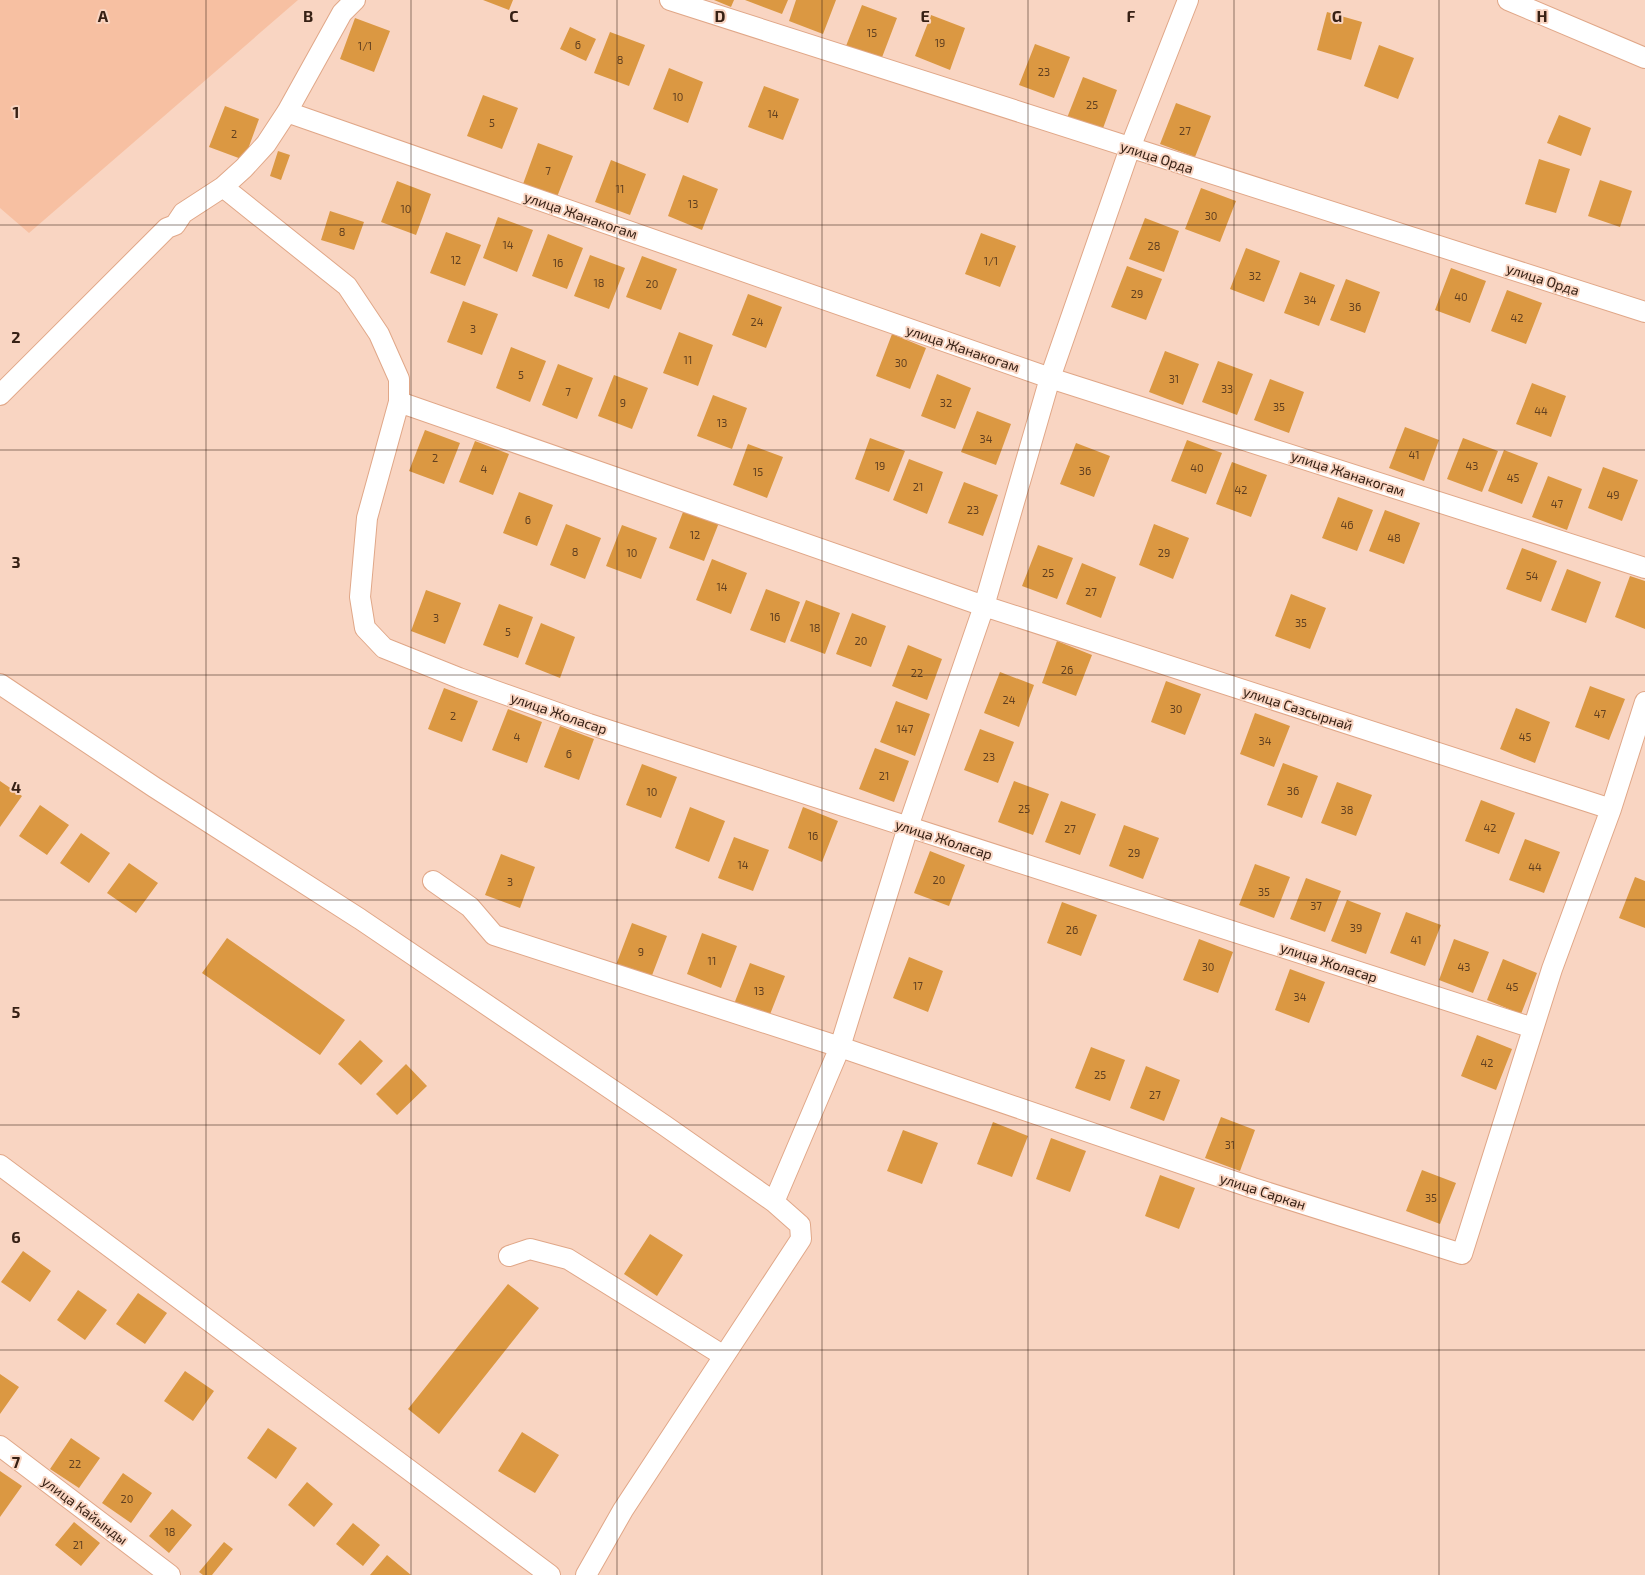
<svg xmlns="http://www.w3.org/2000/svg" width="1645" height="1575" viewBox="0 0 1645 1575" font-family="'Exo 2',sans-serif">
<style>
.green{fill:#f7c0a2}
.building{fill:#db9842}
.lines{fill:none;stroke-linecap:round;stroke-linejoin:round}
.street-casing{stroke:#e0a788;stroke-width:22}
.street{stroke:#fff;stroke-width:20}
.grid{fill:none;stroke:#372115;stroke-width:1;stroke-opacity:0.55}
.labels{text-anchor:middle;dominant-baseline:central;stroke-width:4;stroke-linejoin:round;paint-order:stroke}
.number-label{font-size:11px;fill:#603f20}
.street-label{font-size:14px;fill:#372115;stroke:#f9d5c2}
.grid-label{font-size:16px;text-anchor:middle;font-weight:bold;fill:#372115;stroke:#f9d5c2;stroke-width:4;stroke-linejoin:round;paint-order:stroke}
</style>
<rect width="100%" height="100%" fill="#f9d5c2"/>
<!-- green -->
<path class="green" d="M0,0H298L29,233L0,208Z"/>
<!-- building -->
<path class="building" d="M483,0H513L509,10Z
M714,0H734L731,7Z
M745,0H788L782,14Z
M796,0H836L823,34L789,21Z
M862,5L897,18L881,60L846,46Z
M1327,12L1362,22L1351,60L1317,50Z
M931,15L965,28L950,70L915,56Z
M355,18L390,31L374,72L340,59Z
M570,27L596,39L586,61L560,49Z
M610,32L645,45L629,86L594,73Z
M1035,44L1070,57L1054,98L1019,85Z
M1379,45L1414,58L1398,99L1364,86Z
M669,68L703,82L688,123L653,109Z
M1083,77L1117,90L1102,131L1067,118Z
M764,86L799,99L783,140L748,127Z
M483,95L518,108L502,149L467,136Z
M1176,103L1211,116L1195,157L1160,144Z
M225,106L259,119L244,160L209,147Z
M1559,115L1591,128L1581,156L1547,143Z
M538,143L573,156L557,197L523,184Z
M278,151L290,155L281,180L270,176Z
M1539,159L1570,169L1556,213L1525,204Z
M611,160L646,174L630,215L595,202Z
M683,175L718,189L702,230L668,216Z
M1600,180L1632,191L1620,227L1588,216Z
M397,181L431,194L416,235L381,222Z
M1201,188L1236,201L1220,242L1185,229Z
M330,211L364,222L354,250L321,240Z
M498,217L533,230L517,272L483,258Z
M1145,218L1179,231L1164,272L1129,259Z
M446,232L481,245L465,286L430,273Z
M981,233L1016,246L1000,287L965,274Z
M548,234L583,248L567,289L532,276Z
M1246,248L1280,261L1264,302L1230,289Z
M590,255L625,268L609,309L574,296Z
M642,256L677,269L661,310L626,297Z
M1127,266L1162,279L1146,320L1111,307Z
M1451,268L1486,281L1470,323L1435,310Z
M1300,272L1335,285L1319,326L1284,313Z
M1346,279L1380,292L1365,333L1330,320Z
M1507,290L1542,303L1526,344L1491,331Z
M748,294L782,307L766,348L732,335Z
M463,301L498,314L482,355L447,342Z
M679,332L713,345L698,386L663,373Z
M892,334L926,348L910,389L876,376Z
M511,347L546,361L530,402L496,388Z
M1165,351L1199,364L1183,405L1149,392Z
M1218,361L1253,374L1237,415L1202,402Z
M558,364L593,378L577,419L542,405Z
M937,374L971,388L955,429L921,416Z
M614,375L648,388L632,429L598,416Z
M1270,379L1304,392L1289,433L1254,420Z
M1532,383L1566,396L1551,437L1516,424Z
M713,395L747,408L732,449L697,436Z
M977,411L1011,424L996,465L961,452Z
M1405,427L1439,440L1424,481L1389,468Z
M425,430L460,443L444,484L409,471Z
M870,438L905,451L889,492L855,479Z
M1463,438L1498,451L1482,492L1447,479Z
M1187,440L1222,453L1206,494L1171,481Z
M475,441L509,454L493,495L459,482Z
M1076,443L1110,456L1094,497L1060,484Z
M748,444L783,457L767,498L733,485Z
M1504,450L1538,463L1522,504L1488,491Z
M909,459L943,472L927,514L893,500Z
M1232,462L1267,475L1251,517L1216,504Z
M1603,467L1638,480L1622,521L1588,508Z
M1548,476L1582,489L1567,530L1532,517Z
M964,482L998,495L983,536L948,523Z
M519,492L553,505L537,546L503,533Z
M1338,497L1373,510L1357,551L1322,538Z
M685,507L720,520L704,561L669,548Z
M1385,510L1420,523L1404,564L1369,551Z
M566,524L601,538L585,579L550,565Z
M1154,524L1189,538L1173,579L1139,565Z
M622,525L657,538L641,579L606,566Z
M1038,545L1073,558L1057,599L1022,586Z
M1522,548L1557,561L1541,602L1506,589Z
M712,559L747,573L731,614L696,600Z
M1082,563L1116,577L1101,618L1066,604Z
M1567,569L1601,582L1586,623L1551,610Z
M1630,576L1645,581V629L1615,617Z
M766,589L800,602L785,643L750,630Z
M426,590L461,603L445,644L411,631Z
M1291,594L1326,608L1310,649L1275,636Z
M806,600L840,613L825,654L790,641Z
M499,604L533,617L518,658L483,645Z
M852,613L886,626L871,667L836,654Z
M541,623L575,637L560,678L525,664Z
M1057,641L1092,655L1076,696L1042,683Z
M908,645L942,659L927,700L892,686Z
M1000,672L1034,685L1019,727L984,713Z
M1166,681L1201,694L1185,735L1151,722Z
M1590,686L1625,699L1609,740L1575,727Z
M444,688L478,701L462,742L428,729Z
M896,701L930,714L915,756L880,742Z
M1516,708L1550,722L1535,763L1500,749Z
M508,709L542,722L527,763L492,750Z
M1255,713L1290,726L1274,767L1240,754Z
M560,726L594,739L579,780L544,767Z
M980,729L1014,742L998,783L964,770Z
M875,748L909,761L894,802L859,789Z
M1283,763L1318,776L1302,818L1267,805Z
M642,764L677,777L661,818L626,805Z
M0,781L22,796L0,827Z
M1014,781L1049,794L1033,835L998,822Z
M1337,782L1372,795L1356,836L1321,823Z
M1481,800L1515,813L1499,854L1465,841Z
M1061,801L1096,814L1080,855L1045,842Z
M40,805L69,825L47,855L19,836Z
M690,807L725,821L709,862L675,848Z
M803,807L838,821L822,862L788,848Z
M1124,825L1159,838L1143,879L1109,866Z
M81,833L110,853L89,883L60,863Z
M734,837L769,850L753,891L718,878Z
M1525,839L1560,852L1544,893L1509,880Z
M930,851L965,865L949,906L914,893Z
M501,854L535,867L520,908L485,895Z
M129,863L158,883L136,913L107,893Z
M1255,864L1290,877L1274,918L1239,905Z
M1635,877L1645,881V928L1619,918Z
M1306,878L1341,891L1325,932L1290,919Z
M1347,900L1381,913L1366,954L1331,941Z
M1062,902L1097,915L1081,956L1047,943Z
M1406,912L1441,925L1425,966L1390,953Z
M632,923L667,936L651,978L616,965Z
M702,933L737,946L721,988L687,974Z
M227,938L345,1020L320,1055L202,973Z
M1199,939L1233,952L1218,993L1183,980Z
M1454,939L1489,952L1473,993L1439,980Z
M909,957L943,971L928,1012L893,998Z
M1503,959L1537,973L1521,1014L1487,1000Z
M750,963L785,976L769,1017L734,1004Z
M1290,969L1325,982L1309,1023L1275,1010Z
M1477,1035L1512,1049L1496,1090L1461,1076Z
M360,1040L383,1061L361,1085L338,1064Z
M1091,1047L1125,1060L1110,1101L1075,1088Z
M406,1064L427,1086L397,1115L376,1094Z
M1146,1066L1180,1080L1164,1121L1130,1108Z
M1221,1117L1255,1130L1240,1171L1205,1158Z
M993,1122L1028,1136L1012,1177L977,1164Z
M903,1130L938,1143L922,1184L887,1171Z
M1051,1138L1086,1151L1070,1192L1036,1179Z
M1422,1170L1456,1183L1440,1224L1406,1211Z
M1160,1175L1195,1188L1179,1229L1145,1216Z
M650,1234L683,1255L657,1296L624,1274Z
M23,1251L51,1271L30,1302L1,1282Z
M508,1284L539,1308L439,1434L408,1409Z
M78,1290L107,1310L85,1340L57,1320Z
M138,1293L167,1313L145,1344L116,1324Z
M185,1371L214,1391L193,1421L164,1401Z
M0,1374L19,1387L0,1414Z
M268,1428L297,1448L276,1479L247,1458Z
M522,1432L559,1455L535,1493L498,1471Z
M71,1438L100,1458L79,1488L50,1469Z
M0,1471L22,1486L0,1517Z
M123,1473L152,1493L131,1523L102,1503Z
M307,1482L333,1504L314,1527L288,1505Z
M172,1509L192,1525L169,1553L149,1536Z
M74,1522L100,1543L81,1566L55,1545Z
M353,1523L380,1545L363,1566L336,1544Z
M224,1542L233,1549L212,1575H203L199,1572Z
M387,1555L411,1575H370Z"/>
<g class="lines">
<defs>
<path id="street" d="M670,0L1645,312
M1508,0L1645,58
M287,112L1050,378L1645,568
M223,187L347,286L379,334L399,379V402L367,518L360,597L365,628L384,648L459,678L589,724L1533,1028
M0,395L167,228L175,225L183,213L223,187L244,168L266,144L287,112L342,13L355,0
M399,402L984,606L1611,809
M0,684L154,787L360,919L664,1125L774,1202L840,1047L908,827L984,606L1050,378L1130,148L1188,0
M433,881L470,907L494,935L840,1047L1253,1188L1462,1254L1552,969L1611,809L1645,702
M0,1165L550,1575
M509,1256L530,1249L568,1259L724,1356
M0,1446L170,1575
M586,1575L623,1510L801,1239L800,1225L774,1202"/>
</defs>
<!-- street casing -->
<use href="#street" class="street-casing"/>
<!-- street -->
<use href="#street" class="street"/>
</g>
<!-- grid -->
<path class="grid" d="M206,0V1575M411,0V1575M617,0V1575M822,0V1575M1028,0V1575M1234,0V1575M1439,0V1575M0,225H1645M0,450H1645M0,675H1645M0,900H1645M0,1125H1645M0,1350H1645"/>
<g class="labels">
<!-- number labels -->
<g class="number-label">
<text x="872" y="32">15</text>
<text x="940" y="42">19</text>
<text x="578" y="44">6</text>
<text x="365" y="45">1/1</text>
<text x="620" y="59">8</text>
<text x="1044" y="71">23</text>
<text x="678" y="96">10</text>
<text x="1092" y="104">25</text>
<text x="773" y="113">14</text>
<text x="492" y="122">5</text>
<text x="1185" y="130">27</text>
<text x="234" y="133">2</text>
<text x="548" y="170">7</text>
<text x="620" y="188">11</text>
<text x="693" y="203">13</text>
<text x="406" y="208">10</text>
<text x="1211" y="215">30</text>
<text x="342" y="231">8</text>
<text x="508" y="244">14</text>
<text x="1154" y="245">28</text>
<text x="456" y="259">12</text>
<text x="991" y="260">1/1</text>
<text x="558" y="262">16</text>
<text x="1255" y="275">32</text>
<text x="599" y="282">18</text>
<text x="652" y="283">20</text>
<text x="1137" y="293">29</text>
<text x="1461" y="296">40</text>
<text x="1310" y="299">34</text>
<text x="1355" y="306">36</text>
<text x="1517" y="317">42</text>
<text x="757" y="321">24</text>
<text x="473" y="328">3</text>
<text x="688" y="359">11</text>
<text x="901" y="362">30</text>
<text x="521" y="374">5</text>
<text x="1174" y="378">31</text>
<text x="1227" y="388">33</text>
<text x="568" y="391">7</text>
<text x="623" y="402">9</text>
<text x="946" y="402">32</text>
<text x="1279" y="406">35</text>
<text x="1541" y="410">44</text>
<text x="722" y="422">13</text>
<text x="986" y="438">34</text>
<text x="1414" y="454">41</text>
<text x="435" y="457">2</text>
<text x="880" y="465">19</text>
<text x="1472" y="465">43</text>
<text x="1197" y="467">40</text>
<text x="484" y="468">4</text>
<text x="1085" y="470">36</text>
<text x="758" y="471">15</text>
<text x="1513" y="477">45</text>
<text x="918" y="486">21</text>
<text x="1241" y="489">42</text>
<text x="1613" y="494">49</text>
<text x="1557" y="503">47</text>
<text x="973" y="509">23</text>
<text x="528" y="519">6</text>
<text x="1347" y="524">46</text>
<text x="695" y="534">12</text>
<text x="1394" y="537">48</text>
<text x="575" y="551">8</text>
<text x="632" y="552">10</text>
<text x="1164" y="552">29</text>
<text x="1048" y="572">25</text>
<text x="1532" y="575">54</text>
<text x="722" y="586">14</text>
<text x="1091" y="591">27</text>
<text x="775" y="616">16</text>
<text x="436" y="617">3</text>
<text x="1301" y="622">35</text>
<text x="815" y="627">18</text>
<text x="508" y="631">5</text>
<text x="861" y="640">20</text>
<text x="1067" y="669">26</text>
<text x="917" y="672">22</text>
<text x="1009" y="699">24</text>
<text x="1176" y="708">30</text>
<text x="1600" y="713">47</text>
<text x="453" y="715">2</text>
<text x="905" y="728">147</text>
<text x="517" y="736">4</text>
<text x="1525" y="736">45</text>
<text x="1265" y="740">34</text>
<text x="569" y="753">6</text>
<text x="989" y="756">23</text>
<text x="884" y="775">21</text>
<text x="1293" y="790">36</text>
<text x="652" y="791">10</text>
<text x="1024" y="808">25</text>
<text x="1347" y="809">38</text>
<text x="1490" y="827">42</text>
<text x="1070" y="828">27</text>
<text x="813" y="835">16</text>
<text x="1134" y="852">29</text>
<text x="743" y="864">14</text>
<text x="1535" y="866">44</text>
<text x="939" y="879">20</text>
<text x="510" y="881">3</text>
<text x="1264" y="891">35</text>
<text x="1316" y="905">37</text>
<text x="1356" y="927">39</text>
<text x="1072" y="929">26</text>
<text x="1416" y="939">41</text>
<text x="641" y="951">9</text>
<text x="712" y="960">11</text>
<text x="1208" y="966">30</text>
<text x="1464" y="966">43</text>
<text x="918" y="985">17</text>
<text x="1512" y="986">45</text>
<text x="759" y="990">13</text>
<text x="1300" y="996">34</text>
<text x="1487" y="1062">42</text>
<text x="1100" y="1074">25</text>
<text x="1155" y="1094">27</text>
<text x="1230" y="1144">31</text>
<text x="1431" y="1197">35</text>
<text x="75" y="1463">22</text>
<text x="127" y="1498">20</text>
<text x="170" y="1531">18</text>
<text x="78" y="1544">21</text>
</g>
<!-- street labels -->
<g class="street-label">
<text transform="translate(1157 157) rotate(18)">улица Орда</text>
<text transform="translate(581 215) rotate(19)">улица Жанакогам</text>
<text transform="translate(1543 279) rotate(18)">улица Орда</text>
<text transform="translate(963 348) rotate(19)">улица Жанакогам</text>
<text transform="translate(1348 473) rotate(18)">улица Жанакогам</text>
<text transform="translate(1298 708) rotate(18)">улица Сазсырнай</text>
<text transform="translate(559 713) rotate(19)">улица Жоласар</text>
<text transform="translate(944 839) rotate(18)">улица Жоласар</text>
<text transform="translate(1329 962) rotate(18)">улица Жоласар</text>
<text transform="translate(1263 1191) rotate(18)">улица Саркан</text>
<text transform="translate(85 1510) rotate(37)">улица Кайынды</text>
</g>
</g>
<g class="grid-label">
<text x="103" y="22">A</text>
<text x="308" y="22">B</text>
<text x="514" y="22">C</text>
<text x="720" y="22">D</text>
<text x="925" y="22">E</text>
<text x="1131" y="22">F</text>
<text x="1337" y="22">G</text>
<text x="1542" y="22">H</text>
<text x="16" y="118">1</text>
<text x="16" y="343">2</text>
<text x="16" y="568">3</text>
<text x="16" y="793">4</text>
<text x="16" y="1018">5</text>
<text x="16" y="1243">6</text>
<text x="16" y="1468">7</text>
</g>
</svg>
